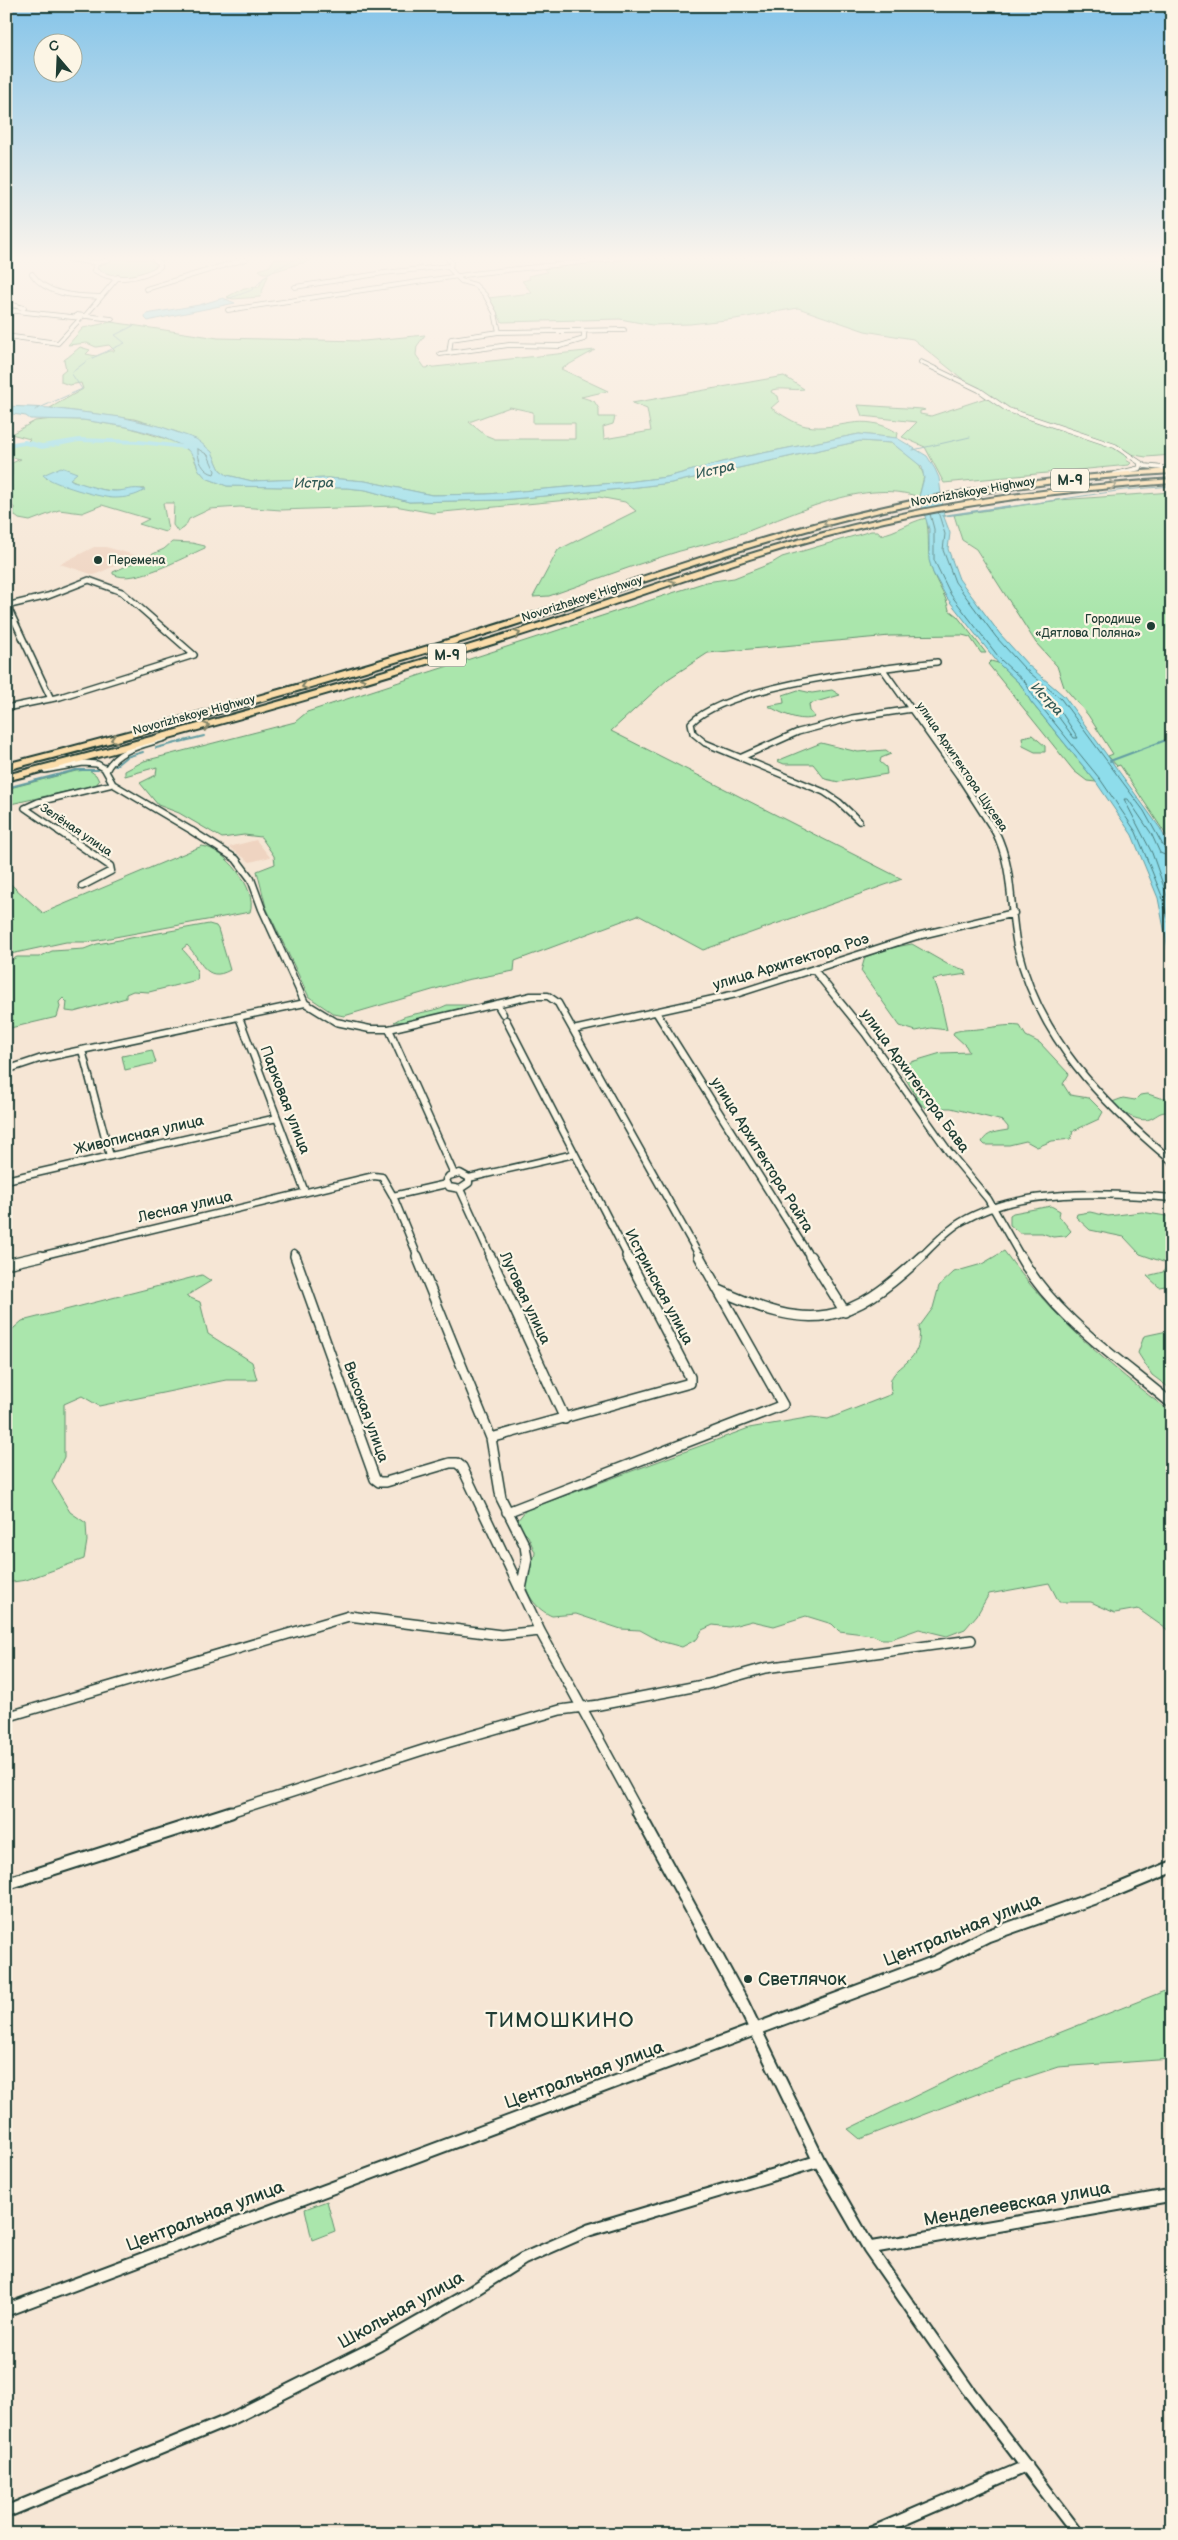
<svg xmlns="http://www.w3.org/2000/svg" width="1178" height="2540" viewBox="0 0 1178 2540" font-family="'Balsamiq Sans',sans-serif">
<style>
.built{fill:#efd4c1}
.green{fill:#aae6ac;stroke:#649270;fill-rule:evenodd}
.water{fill:#8eddeb;stroke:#629da2}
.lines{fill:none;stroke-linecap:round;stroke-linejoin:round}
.shore{stroke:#4b7d7d;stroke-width:1}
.stream-far1{stroke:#629da2;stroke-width:1}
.stream{stroke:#629da2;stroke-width:2}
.river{fill:#8eddeb;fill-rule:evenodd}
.minor-far4-casing{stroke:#1f3d34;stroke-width:5.5}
.minor-far3-casing{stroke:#1f3d34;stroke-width:8}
.minor-far2-casing{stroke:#1f3d34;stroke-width:9}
.minor-far1-casing{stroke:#1f3d34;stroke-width:12}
.minor-casing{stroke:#1f3d34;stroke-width:15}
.motorway-casing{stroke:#1f3d34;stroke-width:4}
.minor-far4{stroke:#fcf5e5;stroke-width:4}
.minor-far3{stroke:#fcf5e5;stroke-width:5}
.minor-far2{stroke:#fcf5e5;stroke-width:6}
.minor-far1{stroke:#fcf5e5;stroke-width:9}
.minor{stroke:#fcf5e5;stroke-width:11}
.motorway{fill:#fbddab;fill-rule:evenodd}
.oneway{stroke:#82856a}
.poi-dot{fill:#1f3d34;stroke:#fcf5e5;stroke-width:2}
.labels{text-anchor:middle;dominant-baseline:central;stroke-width:4.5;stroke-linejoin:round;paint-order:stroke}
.far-street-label{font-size:12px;fill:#1f3d34;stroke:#fcf5e5}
.far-poi-label{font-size:12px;fill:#1f3d34;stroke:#fcf5e5;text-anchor:start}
.far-water-label{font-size:14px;font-style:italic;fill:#355d59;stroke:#fcf5e5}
.shield{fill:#fcf5e5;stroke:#617469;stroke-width:1}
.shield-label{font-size:14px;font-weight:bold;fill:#1f3d34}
.street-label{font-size:15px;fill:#1f3d34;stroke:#fcf5e5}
.near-street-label{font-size:18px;fill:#1f3d34;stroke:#fcf5e5}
.near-poi-label{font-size:18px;fill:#1f3d34;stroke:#fcf5e5;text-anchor:start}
.near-quarter-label{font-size:21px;letter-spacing:1px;fill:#1f3d34;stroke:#fcf5e5}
</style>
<rect width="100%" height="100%" fill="#f6e6d5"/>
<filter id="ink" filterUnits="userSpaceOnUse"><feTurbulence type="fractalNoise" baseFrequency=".02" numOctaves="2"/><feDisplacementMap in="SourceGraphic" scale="10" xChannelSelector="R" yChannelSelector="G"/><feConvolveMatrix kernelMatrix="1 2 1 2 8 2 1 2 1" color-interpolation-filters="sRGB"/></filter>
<g filter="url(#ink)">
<!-- built -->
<path class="built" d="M94,547H106L138,556L94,575L60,564Z
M256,840L270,857L250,862L229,847Z"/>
<!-- green -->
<path class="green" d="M113,259H147L156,263V266C143,279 109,280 95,269L97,266Z
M274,259H315L269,273H263L259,270L270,266Z
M629,259H1172V455L1146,457L1129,454L1126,460L1131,463L1129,465L944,483L925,447L902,437L917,422L862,416L858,405L922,409L925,410L920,411V414L931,416L986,398L913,339L865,331L798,308L735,319L690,324L652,325L620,319L502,322L488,298L532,293L522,281L530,279L528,276L547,272L544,269L547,268Z
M268,276L260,297L233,299L227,297L244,288L259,287L263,278Z
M111,322L218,338L364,341L425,335L417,346L416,355L425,368L595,350L561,369L608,391L581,397L594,401L599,409V417H615L613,424L603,427L604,439L651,431L647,409L632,403L784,376L804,389C793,391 783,387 772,390L771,392L778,396L779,401L771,408C781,414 795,424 806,426C842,432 860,410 898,433L897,438L859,434L738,458L667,477L626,482L487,494L432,495L365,481L328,478L252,481L227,475L220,470L212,452L177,432L134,419L50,408L83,389L81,383L69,385L61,382V373L66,369L64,360C70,356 75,351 80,347L90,350L86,354L96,356L109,351H115L109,345L96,347L87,343L68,345L83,328ZM510,407L533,412V423H575V439H495L485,435L469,422Z
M53,419L83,420L127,427L173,441L191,452L199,470L206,478L227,486L347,488L366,490L409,502L501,500L621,489L671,483L860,441L892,443L919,464L924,476L919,497C860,476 782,521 726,539C705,545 684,549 664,556C625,568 587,583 549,596L533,597L558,550L636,511L625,502L599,497L433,513L395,506L281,510L240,507L210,509L189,519L185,527L178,532L173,525L174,503H163L168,530L165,532L139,524L149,519L102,505L82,513L59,510L30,521L19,519L14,515V507L6,504C6,488 14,481 12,463L21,459L11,457L7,448L26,443L30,439L11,434L35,421ZM76,473L70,479C82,485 103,491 116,491C126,491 134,488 144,489L99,495L46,478Z
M1172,492V844L1120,765L1117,766L1108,756L1113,754L1088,715L1064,687L1057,666L1036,643L976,549L962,540L954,515L1059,500Z
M926,518C930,534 927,549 930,562C933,580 946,593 949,610L957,616L986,653H981L970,637L962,635L890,636L708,653L668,679L611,731L902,879L703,950L638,915L515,961L514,971L466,980L344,1016L334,1014L309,997L266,907L257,871L275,864L274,856L261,837L244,835L222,838L179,813L158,805L140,783L156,775L157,767L125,776V771L144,761L295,722L307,712L706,582L734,578L772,563L782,557L871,531H878L880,535C897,532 909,522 926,518Z
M172,542L192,543L205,546V548C184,557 133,586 113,574V572L164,549Z
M991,661L998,663L1021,685L1031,702L1096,782L1087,781L1074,771L988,664Z
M798,690L812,693L832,690L840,695L809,704L810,711L815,717C801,723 781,713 768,706L784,703L783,695Z
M1032,735L1045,746V752H1035L1023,746L1022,737Z
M821,743L858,752L886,750L891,754L881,758L880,762L886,767L887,774L839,782L825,779L813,764H784L777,761Z
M89,770L96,775L99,781L96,785L6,805V789L76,771Z
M202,846C225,849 258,889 250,912L88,942H66L6,955V880L43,913Z
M209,924L216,926L218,929L230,970C205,984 201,959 187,945L182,949C190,957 200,970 197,980L149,992L133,991L126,994V998L74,1012L66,1011L67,1002L63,998L59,1002L60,1007L57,1017L6,1029V963L17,957H39L52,951L84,949L97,944Z
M912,944L947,964L965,970L967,974L933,979L941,1003L947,1030L931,1028L916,1031L900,1026L861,971L865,957L890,948Z
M447,1005H473L417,1021L394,1022C407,1012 430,1014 447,1005Z
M1020,1026L1026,1036L1040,1043L1069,1074L1063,1084L1070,1095L1089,1098L1103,1112L1099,1119L1073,1131L1071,1139L1052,1141L1037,1147L1026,1141L1009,1145H985L982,1142C987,1132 997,1132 1008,1130V1127L1003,1121L951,1108H926L920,1103L901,1071V1065L941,1053L969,1052L966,1046L953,1034L954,1032C964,1029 970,1030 978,1029C992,1028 1006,1024 1020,1026Z
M152,1050L156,1063L125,1070L122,1056Z
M1148,1094L1160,1098H1172V1113C1160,1110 1159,1115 1150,1119C1138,1123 1118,1111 1112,1102L1123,1098L1135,1100L1140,1095Z
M1051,1206L1060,1211L1059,1216L1071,1231L1066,1236L1053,1237L1042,1233H1020L1010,1225V1215L1013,1213Z
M1090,1212L1108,1216L1142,1212L1172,1217V1285L1159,1287L1147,1276L1163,1272L1167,1266L1166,1263L1140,1254L1124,1237L1090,1230L1076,1217L1077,1214Z
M1004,1251C1050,1315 1109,1366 1172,1413V1633L1138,1609L1115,1613L1091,1602H1059L1049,1583L989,1594L977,1615L965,1629L947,1636L919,1629L891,1639H881L872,1635L839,1631L832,1624L806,1616L774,1626L752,1621L729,1627L713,1625L702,1630L697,1639L682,1647L660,1641L640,1630L621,1629L576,1614L552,1616C537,1610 522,1592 526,1574C528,1566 535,1560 535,1552L528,1536L518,1526L517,1521L526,1510L749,1428L812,1417L828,1419L892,1394C881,1363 925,1370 919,1327L933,1308L939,1286L954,1272L982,1264Z
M202,1275L211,1281L186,1296L200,1302L208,1334L252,1362L257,1380H226L99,1406L82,1396L64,1404V1457L52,1482L70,1512L86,1523L87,1541L84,1559L26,1580L6,1583V1335L22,1321Z
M1172,1330V1390L1152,1375L1138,1353L1144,1336Z
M1172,1988V2059L1058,2067L985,2091L860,2139L848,2129L981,2064Z
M327,2201L335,2231L312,2240L305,2209Z"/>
<!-- water -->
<path class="water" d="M223,298L235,303L156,319L148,321L145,318L146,314L199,305Z
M6,406L50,408L121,417L159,426L196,439L205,446L212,452L220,470L227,475L252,481L328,478L365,481L432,495L487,494L626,482L667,477L738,458L859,434L897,438L927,456L935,469L939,478L944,517L950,533L948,549L959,579L1000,634L1028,665L1064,696L1160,828L1172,851V969L1158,898L1132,835L1096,782L1031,702L1021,685L998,663L947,598L933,573L929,560V529L919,497L924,478L922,467L892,443L860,441L671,483L621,489L501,500L409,502L366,490L347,488L227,486L206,478L199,470L194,457L185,447L157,435L127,427L83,420L30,419L26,416L6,413Z
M61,467L77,473L70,479L73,481C85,484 99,490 112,491C124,492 133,486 145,490C136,496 125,498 114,498C102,498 51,484 43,475Z"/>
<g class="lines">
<!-- shore -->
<path class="shore" d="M198,449L208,455L215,471L214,474C203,472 197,459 198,449Z
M938,512L945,534L943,550L955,582L996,637L1024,668L1061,699L1144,811L1165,849L1172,852
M930,514L934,529V560L951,595L1001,660L1025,682L1035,699L1100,779L1136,832L1162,896L1172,938
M1046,695L1056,704L1078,738H1074L1043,696Z
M1172,858L1160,853L1151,833L1128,799H1124L1152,853L1172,910"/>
<!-- stream-far1 -->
<path class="stream-far1" d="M225,300L252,290L270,272L296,259
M35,410L82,389L71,373L88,360L125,343L115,335L133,326
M913,450L970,437
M1001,508L1124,490L1172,486"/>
<!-- stream -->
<path class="stream" d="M943,516L1010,506
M156,748L204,736
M1110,761L1166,740L1172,734
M115,766L126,757L143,752
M6,788L76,770H98"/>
<!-- river -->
<path class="river" d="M79,438L139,440L185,445L193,443L197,445L185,449L139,444L79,442L42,449L25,445L6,448V443L25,440L42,444Z"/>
<defs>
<path id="minor-far4" d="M67,259L98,263
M109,259L96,264L94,270C114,283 140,279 160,267V263L154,259
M448,259L451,262L450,269L461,281L475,285L485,295L495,313L499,332
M32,274C47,296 76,296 101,297
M295,287L384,273L449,266
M146,289L246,259
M6,303L24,308
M6,310L81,318L58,343L6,336
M228,310L479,273L613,259
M77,315L112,319
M86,315L118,277
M449,353L451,339L499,332L624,330
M440,354L509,345L560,346L584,339V331
M921,362L979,390L1008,410L1115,446L1145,466L1172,469
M6,456L8,461L6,477
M1115,474L1140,468V463"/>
<path id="minor-far3" d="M7,605L51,699
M6,606L48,596L89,580L122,592L194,655L60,697L6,708
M882,668L959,776L995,832
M742,757L798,732L852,718L912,709
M45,770L83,763L97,764L104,768L113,784L194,832
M106,771C116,749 144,745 165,738
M859,821L839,802L824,792L705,743L693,733L691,723C729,685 881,668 937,662
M60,832L25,808L38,802L113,784"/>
<path id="minor-far2" d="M59,831L110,866L111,871L82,886
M192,831L236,859L251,879L262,909L305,1003L336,1022L370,1029H389L531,996H548L558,1003L700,1257
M995,831C1014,868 1009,906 1017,946C1038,1037 1102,1103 1172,1161
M814,970L865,1033L949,1152L988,1199L1021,1257
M497,1004L503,1014
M656,1012L810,1257
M239,1017L305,1192
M506,1020L628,1257
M389,1029L454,1174
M573,1030L736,994L917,936L1014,913
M82,1050L110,1156
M6,1070L39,1059L305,1003
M460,1173L469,1178V1183L460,1189L449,1187L446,1180L449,1176Z
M469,1178L574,1154
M6,1180L277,1118
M460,1189L491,1257
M393,1196L446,1184
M294,1253L295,1257
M36,1257L374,1176L382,1177L393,1196L418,1257
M921,1257C933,1245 946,1231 961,1222C1020,1187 1107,1193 1172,1198"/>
<path id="minor-far1" d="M295,1256L375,1479L379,1482H386L450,1463H457L462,1467L540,1631L639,1813
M417,1256L491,1438L501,1498L525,1546L527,1559L521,1589
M490,1256L565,1419
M810,1256L845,1312
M1020,1256C1054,1317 1119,1359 1172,1404
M6,1264L41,1256
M719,1290C812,1333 848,1325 922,1256
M491,1438L690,1383V1377L627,1256
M507,1512L783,1405L699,1256
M6,1717L349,1616L501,1635L540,1631
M227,1813L426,1749L560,1710L599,1705L708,1684L765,1668L971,1640"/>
<path id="minor" d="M638,1812L743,2004L819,2161L869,2248L968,2390L1078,2534
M6,1884L231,1812
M869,2248L1172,2195
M6,2310L935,1962L987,1936L1114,1891L1172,1867
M6,2512L229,2420L379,2345L463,2297L523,2259L589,2230L819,2161
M869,2534L1027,2466"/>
<path id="motorway" d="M1172,469V473C1075,479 979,490 884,511C752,541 625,590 496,631C334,682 171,728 6,770V764C169,722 330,677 490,627C621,586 750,536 884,507C979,485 1075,475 1172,469Z
M1172,479V483C1075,490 979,501 884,522C752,552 625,603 496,643C334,693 171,739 6,781V775C169,733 330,689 490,639C621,598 750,548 884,518C979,496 1075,486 1172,479Z"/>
</defs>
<!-- minor-far4 casing -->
<use href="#minor-far4" class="minor-far4-casing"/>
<!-- minor-far3 casing -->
<use href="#minor-far3" class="minor-far3-casing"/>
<!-- minor-far2 casing -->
<use href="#minor-far2" class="minor-far2-casing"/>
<!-- minor-far1 casing -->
<use href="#minor-far1" class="minor-far1-casing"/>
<!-- minor casing -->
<use href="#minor" class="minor-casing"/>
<!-- motorway casing -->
<use href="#motorway" class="motorway-casing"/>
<!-- minor-far4 -->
<use href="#minor-far4" class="minor-far4"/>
<!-- minor-far3 -->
<use href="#minor-far3" class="minor-far3"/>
<!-- minor-far2 -->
<use href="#minor-far2" class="minor-far2"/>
<!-- minor-far1 -->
<use href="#minor-far1" class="minor-far1"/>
<!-- minor -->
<use href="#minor" class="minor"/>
<!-- motorway -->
<use href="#motorway" class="motorway"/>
</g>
<!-- one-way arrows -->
<defs><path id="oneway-chevron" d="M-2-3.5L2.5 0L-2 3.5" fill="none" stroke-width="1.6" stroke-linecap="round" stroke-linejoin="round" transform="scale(1.25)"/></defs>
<g class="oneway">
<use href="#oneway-chevron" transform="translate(1113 485) rotate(-5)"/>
<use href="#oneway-chevron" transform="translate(827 523) rotate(164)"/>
<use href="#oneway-chevron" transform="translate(672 583) rotate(-18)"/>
<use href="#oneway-chevron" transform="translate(517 634) rotate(-18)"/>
<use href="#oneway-chevron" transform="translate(362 681) rotate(-17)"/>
<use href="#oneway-chevron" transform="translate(305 686) rotate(164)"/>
<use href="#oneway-chevron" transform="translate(206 726) rotate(-16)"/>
<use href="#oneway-chevron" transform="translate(114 739) rotate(165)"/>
</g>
</g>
<!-- sky -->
<linearGradient id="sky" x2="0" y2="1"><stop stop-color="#84c4e9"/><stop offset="0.42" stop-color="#fbf4ec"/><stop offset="1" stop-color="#fbf4ec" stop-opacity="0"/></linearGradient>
<rect width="1178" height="615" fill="url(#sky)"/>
<!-- markers -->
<g class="poi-dot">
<circle cx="98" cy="560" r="5"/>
<circle cx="1151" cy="626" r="5"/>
<circle cx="748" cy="1979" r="5"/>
</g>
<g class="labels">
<!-- far-street labels -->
<g class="far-street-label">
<text transform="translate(973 492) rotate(-10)">Novorizhskoye Highway</text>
<text transform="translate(582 599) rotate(-18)">Novorizhskoye Highway</text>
<text transform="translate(194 715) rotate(-15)">Novorizhskoye Highway</text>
<text transform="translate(962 767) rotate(56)">улица Архитектора Щусева</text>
<text transform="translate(76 830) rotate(34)">Зелёная улица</text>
</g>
<!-- far-poi labels -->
<g class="far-poi-label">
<text x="108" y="560">Перемена</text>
<text x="1141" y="619" text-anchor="end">Городище<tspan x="1141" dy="14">«Дятлова Поляна»</tspan></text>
</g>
<!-- far-water labels -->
<g class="far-water-label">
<text transform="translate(715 470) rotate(-13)">Истра</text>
<text transform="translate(314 483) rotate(-1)">Истра</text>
<text transform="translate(1047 699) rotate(46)">Истра</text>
</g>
<!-- shield labels -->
<g class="shield">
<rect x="1051" y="468.5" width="38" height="23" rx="4"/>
<rect x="428" y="643.5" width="38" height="23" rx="4"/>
</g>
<g class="shield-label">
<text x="1070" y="480">М-9</text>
<text x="447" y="655">М-9</text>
</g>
<!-- street labels -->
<g class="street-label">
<text transform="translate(791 962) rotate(-17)">улица Архитектора Роэ</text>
<text transform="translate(915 1081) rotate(54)">улица Архитектора Бава</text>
<text transform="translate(285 1100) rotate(69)">Парковая улица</text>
<text transform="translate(139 1135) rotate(-13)">Живописная улица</text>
<text transform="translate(762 1155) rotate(58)">улица Архитектора Райта</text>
<text transform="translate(185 1207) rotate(-13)">Лесная улица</text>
<text transform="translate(659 1287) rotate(62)">Истринская улица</text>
<text transform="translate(525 1298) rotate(65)">Луговая улица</text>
<text transform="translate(366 1412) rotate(70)">Высокая улица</text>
</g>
<!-- near-street labels -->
<g class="near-street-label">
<text transform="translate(962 1930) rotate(-22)">Центральная улица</text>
<text transform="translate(584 2075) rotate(-20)">Центральная улица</text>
<text transform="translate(1017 2204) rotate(-10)">Менделеевская улица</text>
<text transform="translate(205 2216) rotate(-21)">Центральная улица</text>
<text transform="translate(401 2310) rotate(-29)">Школьная улица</text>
</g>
<!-- near-poi labels -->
<g class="near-poi-label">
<text x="758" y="1979">Светлячок</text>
</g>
<!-- near-quarter labels -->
<g class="near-quarter-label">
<text x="560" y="2020">ТИМОШКИНО</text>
</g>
</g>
<!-- margin -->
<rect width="1178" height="2540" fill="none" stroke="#fcf5e5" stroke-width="25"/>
<rect x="12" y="12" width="1153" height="2515" fill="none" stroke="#1f3d34" stroke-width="2" filter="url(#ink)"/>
<!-- north arrow -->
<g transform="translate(58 58) rotate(341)"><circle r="24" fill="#fcf5e5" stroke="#a4ab9e"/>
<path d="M0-4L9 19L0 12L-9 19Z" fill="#1f3d34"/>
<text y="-8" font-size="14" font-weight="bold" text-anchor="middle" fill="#1f3d34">С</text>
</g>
</svg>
